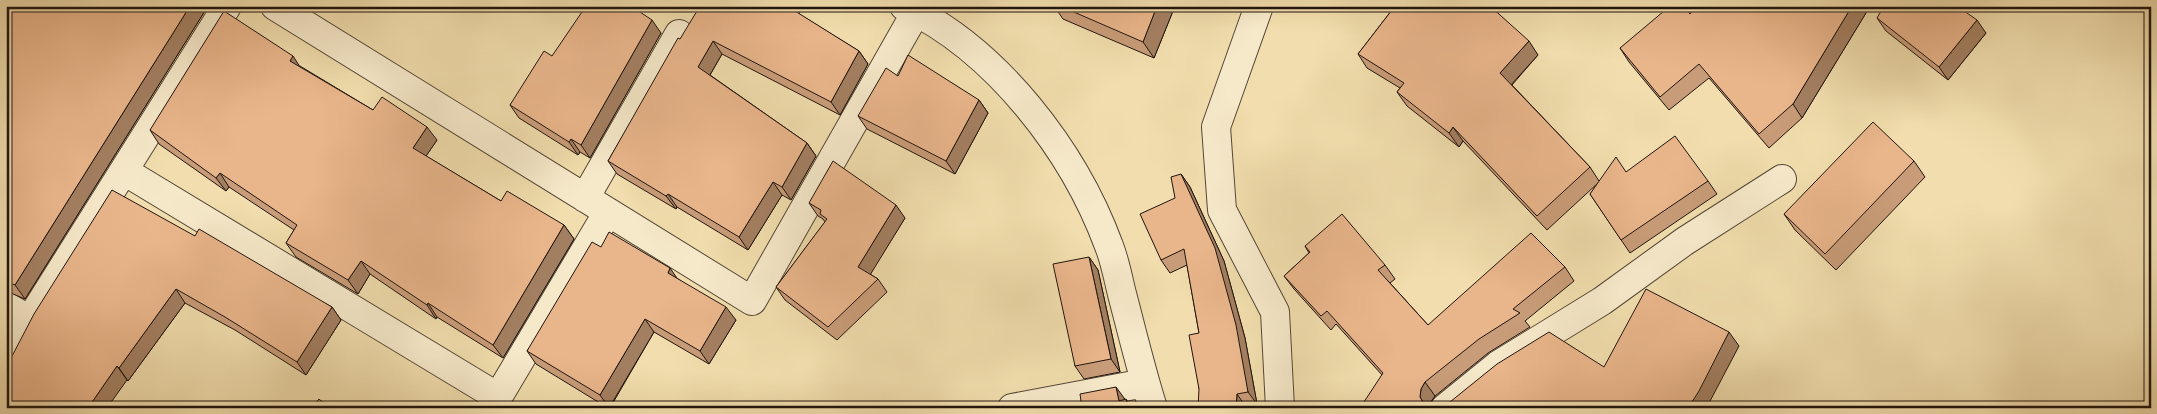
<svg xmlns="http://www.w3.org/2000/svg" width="2157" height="414" viewBox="0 0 2157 414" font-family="'IM FELL Great Primer',serif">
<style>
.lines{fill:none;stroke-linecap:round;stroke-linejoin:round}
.street-casing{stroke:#544736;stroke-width:30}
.street{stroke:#f6e9ca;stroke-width:28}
.wall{fill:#c89c78;stroke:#20150e}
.shaded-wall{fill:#a37f61;stroke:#20150e}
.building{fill:#e9b58b;stroke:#20150e}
</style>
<rect width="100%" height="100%" fill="#f1ddad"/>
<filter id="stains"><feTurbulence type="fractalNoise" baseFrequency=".004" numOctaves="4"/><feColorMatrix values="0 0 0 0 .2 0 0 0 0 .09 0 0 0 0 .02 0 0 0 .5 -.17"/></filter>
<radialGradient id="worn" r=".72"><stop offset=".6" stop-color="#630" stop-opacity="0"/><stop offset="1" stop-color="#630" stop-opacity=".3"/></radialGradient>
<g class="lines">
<defs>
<path id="street" d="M275,6L752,301L916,12
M904,6C997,50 1074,151 1109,246C1115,261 1118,278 1122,294C1132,332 1141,370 1153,408
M1259,6L1216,127L1222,210L1275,312L1280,408
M124,171L498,397L608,212
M585,198L679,34
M6,306L30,320
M6,366L30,320L227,6
M1012,408L1145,383
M1445,408L1498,365L1602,301L1685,241L1782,179"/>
</defs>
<!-- street casing -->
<use href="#street" class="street-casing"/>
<!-- street -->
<use href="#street" class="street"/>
</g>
<!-- wall -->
<path class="wall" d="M6,6H208L25,299L6,291Z
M1054,6H1175L1154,58L1063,19Z
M1395,6H1497L1495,10L1538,55L1512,85L1590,167L1599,181L1626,172L1708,181L1717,194L1630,253L1590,194L1598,183L1547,230L1463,141L1459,147L1407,106L1397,92L1400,88L1367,68L1358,54Z
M1696,6H1868L1869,8L1802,118L1769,148L1709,78L1669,110L1629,62L1620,48L1690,14Z
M799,14L859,51L868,64L840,115L722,54L710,75L807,143L816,156L791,200L782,195L748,250L677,207L676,209L617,174L608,161L680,39Z
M1877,18L1986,33L1948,80L1886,31Z
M661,33L590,158L580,152L578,155L519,118L510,105L552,56Z
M300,66L373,110L437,140L426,156L501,201L564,225L574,239L503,358L437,317L436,319L370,274L358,294L296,257L286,243L294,230L229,187L226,191L159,144L150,130Z
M898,76L979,100L988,113L955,174L867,129L858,116Z
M1914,161L1925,177L1836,270L1795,230L1784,214Z
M1181,174L1190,187L1224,261L1245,338L1257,404L1246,407L1199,389V333L1187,265L1170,273L1161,260Z
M809,203L905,218L870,274L878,279L887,292L837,340L785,300L776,287L825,222L823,219L818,216Z
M195,236L332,307L341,320L306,375L235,330L185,303L128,381L127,380L6,408Z
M1305,246L1385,265L1395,279L1390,283L1428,325L1565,267L1574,281L1525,321L1530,327L1488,353L1435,396L1430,403L1382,375L1336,324L1331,330L1294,289L1284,276L1309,253Z
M601,247L678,279L736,320L709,364L654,332L610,408H608L536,364L527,351Z
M1089,257L1098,270L1120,372L1084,379L1075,366Z"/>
<!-- shaded-wall -->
<path class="shaded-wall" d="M190,6H208L25,299L15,285Z
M787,6H803L796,19Z
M1157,6H1175L1154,58L1143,42Z
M1488,6H1497L1493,14Z
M1852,6H1868L1869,8L1802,118L1793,104Z
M652,20L661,33L590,158L581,145Z
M1977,20L1986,33L1948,80L1939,67Z
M713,41L722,54L707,80L698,67Z
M1529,41L1538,55L1510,86L1500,73Z
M859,51L868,64L840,115L831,102Z
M293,56L302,70L290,61Z
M979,100L988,113L955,174L946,161Z
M427,127L437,140L422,162L413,148Z
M1453,127L1463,141L1459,147L1449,133Z
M571,139L580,152L578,155L569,142Z
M807,143L816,156L791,200L782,187Z
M220,173L229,187L226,191L216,178Z
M1181,174L1190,187L1224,261L1245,338L1257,404L1248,392Z
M773,182L782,195L748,250L739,237Z
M668,194L677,207L676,209L666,196Z
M896,205L905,218L867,280L858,267Z
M564,225L574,239L503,358L493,345Z
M1089,257L1098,270L1120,372L1111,359Z
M361,261L370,274L358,294L348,280Z
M670,268L679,281L668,273Z
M176,289L185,303L128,381L119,368Z
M428,303L437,317L436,319L427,305Z
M332,307L341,320L306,375L297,362Z
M726,307L736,320L709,364L700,351Z
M645,319L654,332L609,408L600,395Z
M6,322L9,326L6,332Z
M1729,332L1739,346L1708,405L1707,408H1688Z
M117,366L127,380L107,408H88Z
M1425,382L1435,396L1430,403V408H1426L1420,397L1421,389Z
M1116,387L1127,402L1126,399L1132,408H1128L1119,401Z
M1237,394L1246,407V408H1236Z"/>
<!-- building -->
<path class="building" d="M6,6H190L15,285L6,281Z
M586,6H631L652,20L581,145L571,139L569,142L510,105L544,51L552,56Z
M700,6H787L859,51L831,102L713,41L698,67L807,143L782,187L773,182L739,237L668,194L666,196L608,161L678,38L680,39Z
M1060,6H1157L1143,42Z
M1395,6H1490L1529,41L1500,73L1590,167L1537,216L1453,127L1449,133L1397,92L1404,83L1358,54Z
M1670,6H1684L1690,14L1696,6H1852L1793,104L1759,134L1699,64L1660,97L1620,48Z
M1884,6H1957L1977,20L1939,67L1877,18Z
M224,11L293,56L290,61L373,110L382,97L427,127L413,148L501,201L507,191L564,225L493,345L428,303L427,305L361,261L348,280L286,243L297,225L220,173L216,178L150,130Z
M908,55L979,100L946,161L858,116L886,68L898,76Z
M1873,122L1914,161L1825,254L1784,214Z
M1675,136L1708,181L1621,240L1590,194L1616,157L1626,172Z
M833,161L896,205L858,267L878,279L828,327L776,287L827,219L820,214L821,210L809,203Z
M1181,174L1215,248L1236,325L1248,392L1237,394L1236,408H1198L1199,389L1189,335L1199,333L1184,249L1161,260L1140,214L1175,198L1171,177Z
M112,190L195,236L199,229L332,307L297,362L225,317L176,289L119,368L117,366L88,408H6V364L10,360L34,314Z
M1342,214L1385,265L1378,270L1428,325L1531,233L1565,267L1513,309L1520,313L1479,339L1425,382L1421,389L1420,397L1424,404L1429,408H1360L1383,373L1327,311L1321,316L1284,276L1310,252L1305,246Z
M609,232L670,268L668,273L726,307L700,351L645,319L600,395L527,351L592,242L601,247Z
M1089,257L1111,359L1075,366L1053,264Z
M1646,289L1729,332L1699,391L1688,408H1442L1445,406L1497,364L1549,332L1604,367Z
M1116,387L1119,401L1126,399L1128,408H1082L1080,394Z
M319,399L329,408H311Z"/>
<!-- margin -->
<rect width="2157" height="414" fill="none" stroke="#f1ddad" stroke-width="25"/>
<rect x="8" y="8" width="2142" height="399" fill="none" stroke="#20150e" stroke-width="2.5"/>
<rect x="12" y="12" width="2132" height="389" fill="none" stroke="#20150e"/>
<rect width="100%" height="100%" filter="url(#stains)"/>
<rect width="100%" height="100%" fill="url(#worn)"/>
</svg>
